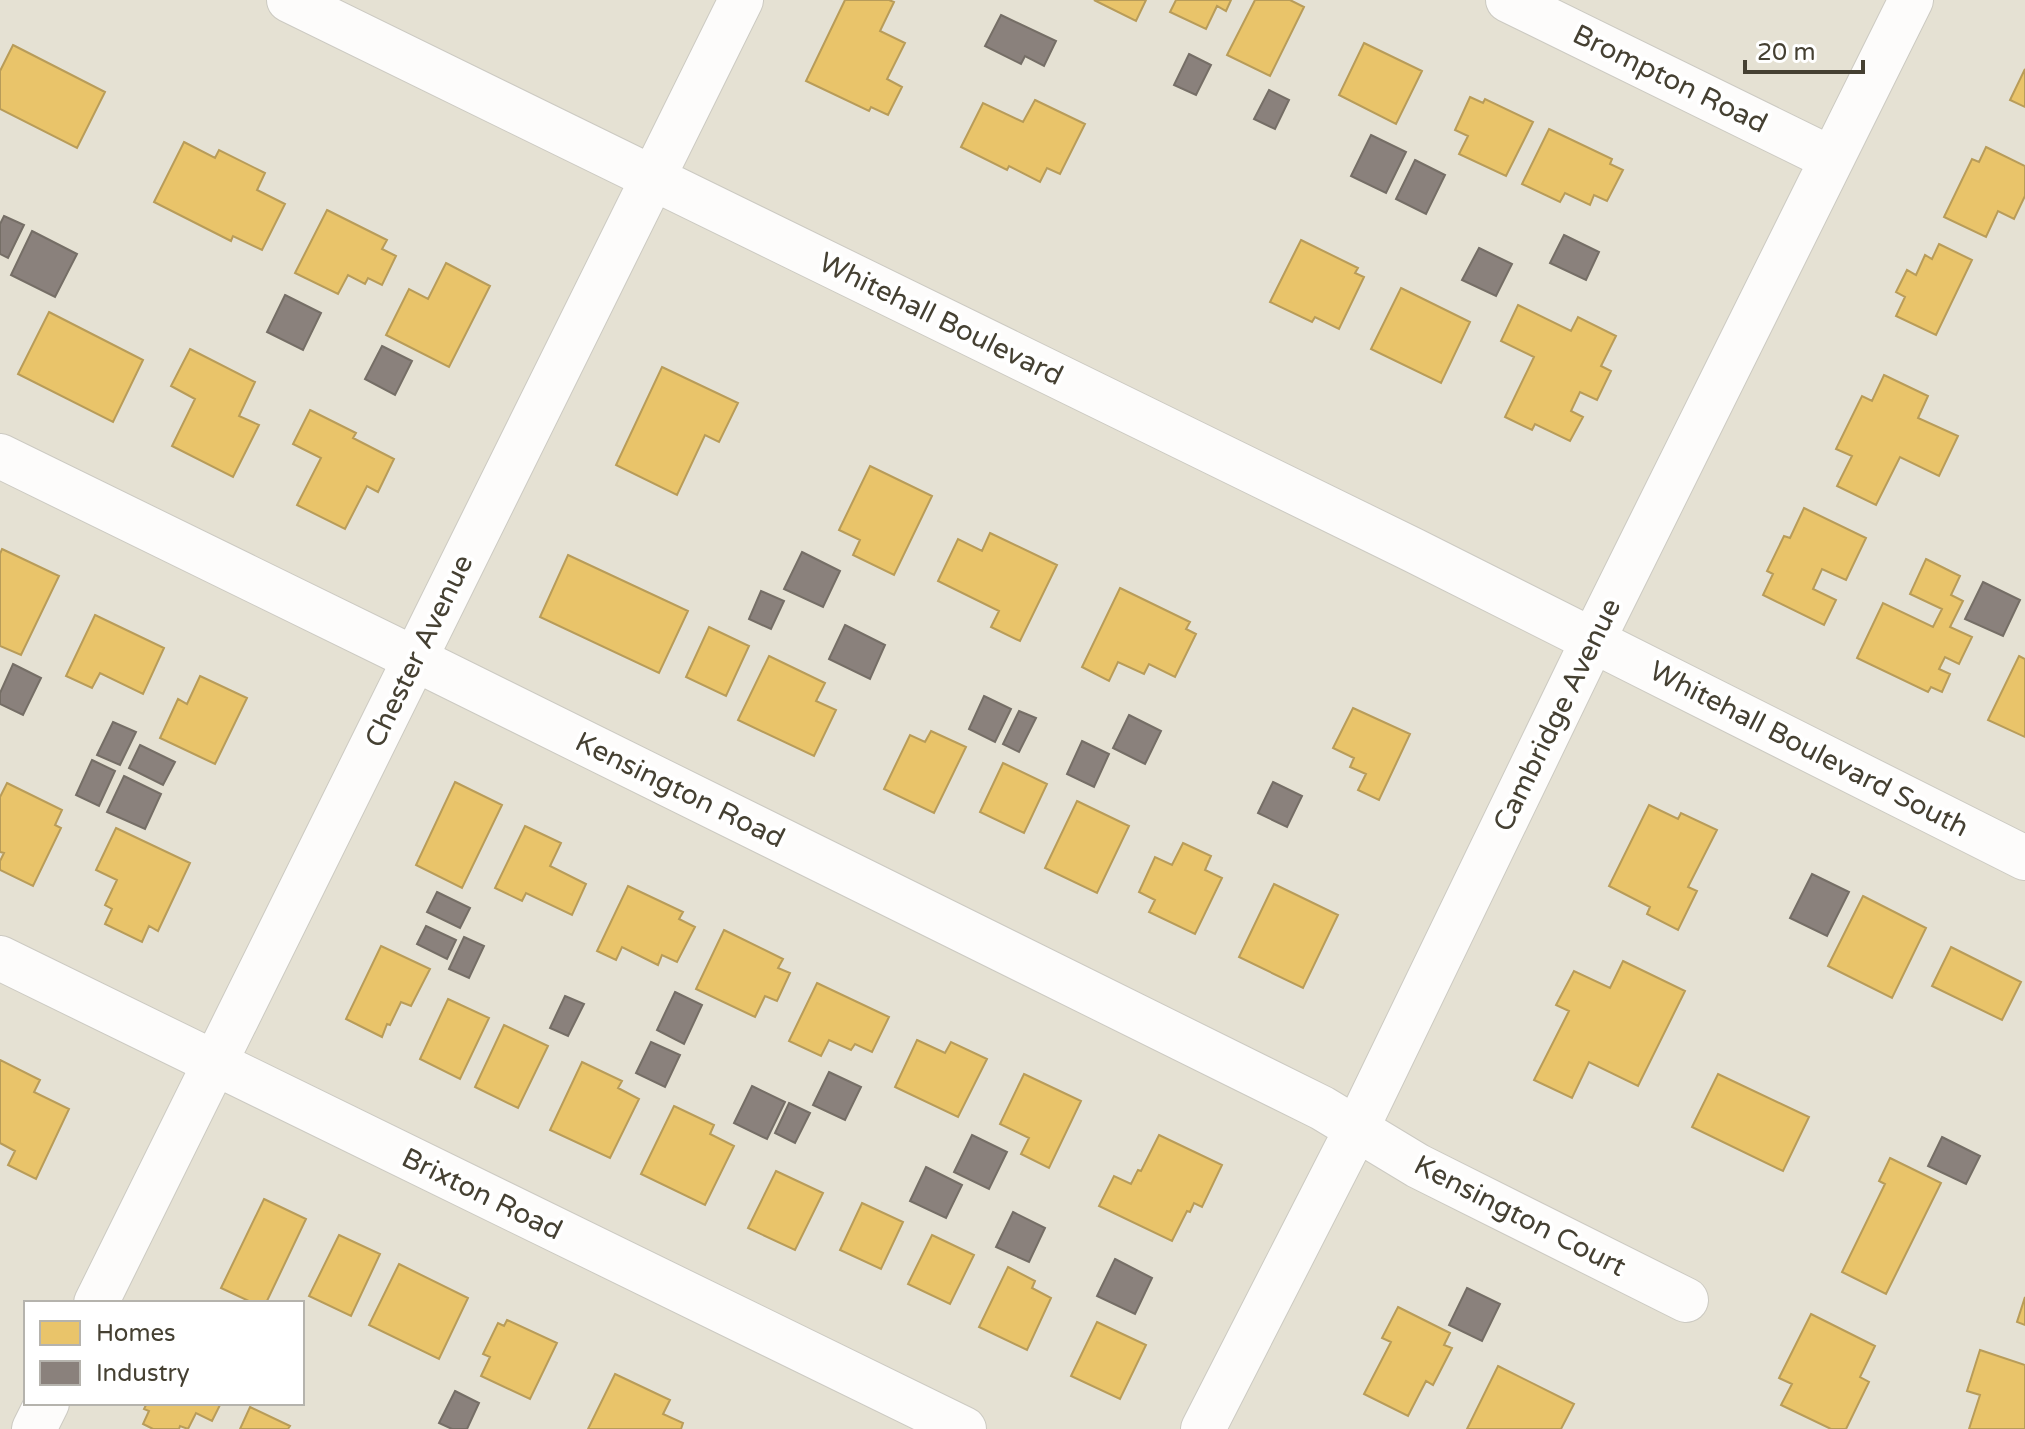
<svg xmlns="http://www.w3.org/2000/svg" width="2025" height="1429" viewBox="0 0 2025 1429" font-family="'Varela Round',sans-serif">
<style>
.residential{fill:#e5e1d3;fill-rule:evenodd}
.homes{fill:#e9c46a;stroke:#b89c59;stroke-width:2}
.industry{fill:#8a817c;stroke:#756e66;stroke-width:2}
.lines{fill:none;stroke-linecap:round;stroke-linejoin:round}
.minor-casing{stroke:#cccac2;stroke-width:46}
.minor{stroke:#fdfcfb;stroke-width:44}
.labels{text-anchor:middle;dominant-baseline:central;stroke-width:8;stroke-linejoin:round;paint-order:stroke}
.street-label{font-size:28px;fill:#454032;stroke:#fff}
</style>
<rect width="100%" height="100%" fill="#f0eee6"/>
<!-- residential -->
<path class="residential" d="M0,0H2025V1429H0ZM26,1303H302V1403H26Z"/>
<!-- homes -->
<path class="homes" d="M845,0H889L894,2L880,31L905,43L887,79L902,87L888,115L871,107L869,111L806,81Z
M1094,0H1146L1136,21Z
M1176,0H1231L1226,11L1217,6L1206,29L1170,12Z
M1255,0H1290L1304,7L1270,76L1227,55Z
M1364,43L1422,71L1396,124L1339,95Z
M13,45L105,92L77,148L0,109V71Z
M2025,69V107L2010,100Z
M1470,97L1483,103L1485,99L1533,122L1506,176L1459,154L1468,136L1455,130Z
M1035,100L1085,124L1060,174L1047,168L1040,182L1009,166L1007,170L961,147L983,103L1023,122Z
M1549,129L1612,159L1610,164L1623,170L1607,201L1594,195L1590,205L1565,193L1560,202L1522,184Z
M184,142L215,158L219,150L265,173L257,190L285,204L262,250L233,236L231,241L154,202Z
M1986,147L2025,166V196L2014,219L1998,211L1986,237L1944,217L1972,159L1979,162Z
M327,210L387,240L382,249L396,256L382,285L368,278L365,284L348,275L338,294L295,273Z
M1301,240L1358,268L1355,273L1364,277L1339,329L1315,317L1312,322L1270,302Z
M1939,244L1972,260L1936,335L1896,316L1905,297L1896,292L1907,270L1916,275L1925,255L1932,259Z
M446,263L490,286L449,367L386,335L409,289L428,299Z
M1401,288L1470,322L1441,383L1371,349Z
M1518,305L1571,331L1578,317L1616,336L1601,366L1611,371L1597,400L1580,392L1571,411L1583,417L1570,441L1535,424L1532,430L1505,417L1534,357L1501,341Z
M49,312L143,360L113,422L18,374Z
M190,349L255,382L239,416L259,425L233,477L172,446L195,399L171,386Z
M662,367L738,403L719,442L705,435L677,495L616,465Z
M1884,375L1928,396L1918,418L1958,436L1939,476L1900,457L1876,505L1837,486L1852,456L1836,449L1862,396L1872,401Z
M310,410L356,433L353,438L394,459L378,492L367,486L345,529L297,505L321,458L293,444Z
M870,466L932,496L894,575L853,555L860,540L839,530Z
M1804,508L1866,538L1846,580L1822,569L1813,589L1836,600L1824,625L1763,595L1773,574L1767,571L1784,536L1790,538Z
M990,533L1057,565L1020,641L991,627L999,611L938,581L958,539L982,551Z
M2,549L59,576L21,655L0,646V554Z
M568,555L688,611L659,673L540,617Z
M1926,559L1960,576L1951,595L1963,601L1950,627L1972,637L1959,664L1945,657L1939,669L1950,674L1942,692L1931,687L1928,692L1857,658L1883,603L1933,627L1942,609L1910,594Z
M1120,588L1190,622L1186,629L1196,634L1175,677L1149,664L1144,674L1118,662L1109,681L1082,667Z
M95,615L164,648L143,694L100,673L92,688L66,676Z
M709,627L749,646L726,696L686,677Z
M769,656L825,683L816,701L836,710L814,756L738,720Z
M2019,656L2025,659V737L1988,720Z
M200,676L247,698L215,764L160,738L178,699L187,704Z
M1353,708L1410,734L1379,800L1358,790L1366,774L1350,767L1354,758L1333,748Z
M931,731L966,747L934,813L884,789L910,735L925,742Z
M1003,763L1047,784L1024,833L980,812Z
M455,782L502,805L462,888L416,865Z
M7,783L62,810L55,825L61,828L33,886L0,870V861L4,853L0,852V797Z
M1077,801L1129,826L1097,893L1045,868Z
M1649,805L1678,819L1681,813L1717,830L1688,887L1697,891L1678,930L1647,914L1650,907L1609,886Z
M525,826L561,843L550,866L586,884L572,915L526,893L522,901L495,888Z
M116,828L190,863L158,931L149,926L142,942L105,924L112,909L105,905L117,880L96,870Z
M1183,843L1211,856L1205,870L1222,878L1195,934L1149,912L1155,900L1139,892L1155,857L1172,865Z
M1274,884L1338,915L1303,988L1239,957Z
M628,886L683,912L679,919L695,927L677,962L662,955L658,965L622,947L616,960L597,951Z
M1863,896L1926,928L1892,998L1828,966Z
M724,930L783,959L778,968L790,973L777,1001L765,996L755,1017L696,989Z
M381,946L430,969L411,1006L401,1002L390,1025L387,1024L382,1037L346,1019Z
M1951,947L2021,982L2002,1020L1932,986Z
M1623,961L1685,991L1638,1086L1589,1062L1572,1098L1534,1080L1569,1011L1556,1005L1574,971L1610,988Z
M817,983L889,1017L872,1052L855,1044L851,1050L829,1040L821,1056L789,1041Z
M448,999L489,1018L460,1079L420,1059Z
M504,1025L548,1046L518,1108L475,1087Z
M917,1040L945,1053L951,1042L987,1059L958,1117L895,1087Z
M0,1060L40,1080L34,1092L69,1109L36,1179L8,1165L15,1151L0,1143Z
M582,1062L622,1081L618,1088L639,1099L610,1158L550,1130Z
M1024,1074L1081,1101L1049,1168L1021,1154L1029,1138L1000,1124Z
M1718,1074L1809,1117L1783,1171L1692,1127Z
M674,1106L714,1125L710,1134L734,1146L705,1205L641,1174Z
M1159,1135L1222,1165L1202,1207L1194,1203L1190,1212L1187,1211L1172,1241L1099,1206L1114,1176L1131,1184L1138,1170L1141,1171Z
M1890,1158L1941,1183L1886,1294L1842,1272L1885,1184L1879,1181Z
M776,1171L823,1193L795,1250L748,1228Z
M264,1199L306,1219L266,1303H253L221,1288Z
M862,1203L903,1222L881,1269L840,1250Z
M339,1235L380,1254L351,1316L309,1296Z
M932,1235L974,1255L950,1304L908,1284Z
M399,1264L468,1298L439,1359L369,1325Z
M1008,1267L1035,1281L1032,1288L1051,1298L1027,1350L979,1327Z
M2025,1297V1325L2017,1322Z
M1398,1307L1450,1333L1444,1345L1452,1348L1433,1385L1426,1381L1408,1416L1364,1394L1391,1342L1382,1338Z
M1811,1314L1875,1346L1860,1377L1869,1382L1846,1429H1831L1781,1405L1792,1384L1779,1378Z
M507,1320L557,1343L530,1399L481,1376L490,1357L483,1354L498,1323L504,1326Z
M1097,1322L1146,1345L1120,1399L1071,1376Z
M1980,1350L2025,1365V1429H1969L1980,1395L1967,1391Z
M1498,1366L1574,1404L1561,1429H1467Z
M615,1374L670,1400L663,1414L683,1423L681,1429H588Z
M147,1403H221L212,1421L196,1413L188,1429L180,1426L179,1429H153L143,1424L149,1411L144,1409Z
M250,1407L290,1426L288,1429H240Z"/>
<!-- industry -->
<path class="industry" d="M1001,15L1056,41L1044,66L1025,56L1021,64L985,46Z
M1189,54L1211,65L1196,95L1174,85Z
M1269,90L1289,100L1275,129L1254,119Z
M1371,135L1406,152L1386,193L1351,176Z
M1415,160L1445,175L1426,214L1396,199Z
M4,216L24,225L8,258L0,254V224Z
M32,231L77,254L55,297L11,275Z
M1564,235L1599,252L1586,280L1550,263Z
M1479,248L1512,264L1496,296L1462,280Z
M285,295L321,313L303,350L267,332Z
M382,346L412,361L395,395L365,379Z
M802,552L840,571L823,607L784,589Z
M1983,582L2020,600L2003,636L1965,619Z
M761,591L784,601L771,629L749,619Z
M845,625L885,645L870,679L829,659Z
M13,664L41,678L23,715L0,704V693Z
M984,696L1011,709L995,742L969,729Z
M1019,711L1036,718L1019,752L1003,744Z
M1129,715L1161,731L1145,764L1113,748Z
M113,722L136,732L120,765L97,755Z
M1082,741L1109,754L1094,787L1067,774Z
M140,745L175,762L163,785L129,768Z
M92,760L115,771L99,806L76,795Z
M124,776L161,794L145,829L107,812Z
M1273,782L1302,796L1287,827L1258,813Z
M1812,874L1849,892L1827,936L1790,918Z
M437,892L470,908L460,928L427,912Z
M426,926L456,940L447,959L417,944Z
M464,937L484,946L469,978L449,969Z
M675,992L702,1005L684,1044L657,1030Z
M565,996L584,1004L568,1036L550,1028Z
M651,1042L680,1055L665,1087L636,1073Z
M829,1072L861,1087L845,1120L813,1105Z
M752,1086L785,1102L767,1139L734,1123Z
M789,1103L810,1113L795,1143L775,1133Z
M972,1135L1007,1152L989,1189L954,1172Z
M1942,1137L1980,1156L1966,1184L1928,1166Z
M926,1167L962,1185L946,1218L910,1201Z
M1013,1212L1045,1228L1029,1262L996,1247Z
M1115,1259L1152,1278L1135,1314L1097,1296Z
M1467,1288L1500,1304L1482,1341L1449,1325Z
M455,1391L479,1403L467,1429H452L439,1423Z"/>
<g class="lines">
<defs>
<path id="minor" d="M289,0L1413,550L2025,858
M1508,0L1832,159
M0,456L415,659L1322,1108L1418,1166L1686,1300
M0,958L964,1429
M96,1303L741,0
M34,1429L47,1403
M1203,1429L1357,1128L1593,640L1911,0"/>
</defs>
<!-- minor casing -->
<use href="#minor" class="minor-casing"/>
<!-- minor -->
<use href="#minor" class="minor"/>
</g>
<g class="labels">
<!-- street labels -->
<g class="street-label">
<text transform="translate(1670 79) rotate(26)">Brompton Road</text>
<text transform="translate(941 319) rotate(26)">Whitehall Boulevard</text>
<text transform="translate(419 651) rotate(-64)">Chester Avenue</text>
<text transform="translate(1557 715) rotate(-64)">Cambridge Avenue</text>
<text transform="translate(1809 749) rotate(27)">Whitehall Boulevard South</text>
<text transform="translate(680 790) rotate(26)">Kensington Road</text>
<text transform="translate(482 1194) rotate(26)">Brixton Road</text>
<text transform="translate(1520 1216) rotate(27)">Kensington Court</text>
</g>
</g>
<!-- legend -->
<rect x="24" y="1301" width="280" height="104" fill="#ffffff" stroke="#b5b3ad" stroke-width="2"/>
<rect x="40" y="1321" width="40" height="24" fill="#e9c46a" stroke="#b5b3ad" stroke-width="2"/>
<text x="96" y="1341" font-size="24" fill="#454032">Homes</text>
<rect x="40" y="1361" width="40" height="24" fill="#8a817c" stroke="#b5b3ad" stroke-width="2"/>
<text x="96" y="1381" font-size="24" fill="#454032">Industry</text>
<!-- scale -->
<path d="M1745 60v12h118v-12" fill="none" stroke="#454032" stroke-width="4"/>
<text x="1757" y="60" font-size="24" fill="#454032" stroke="#ffffff" stroke-width="6" paint-order="stroke">20 m</text>
</svg>
